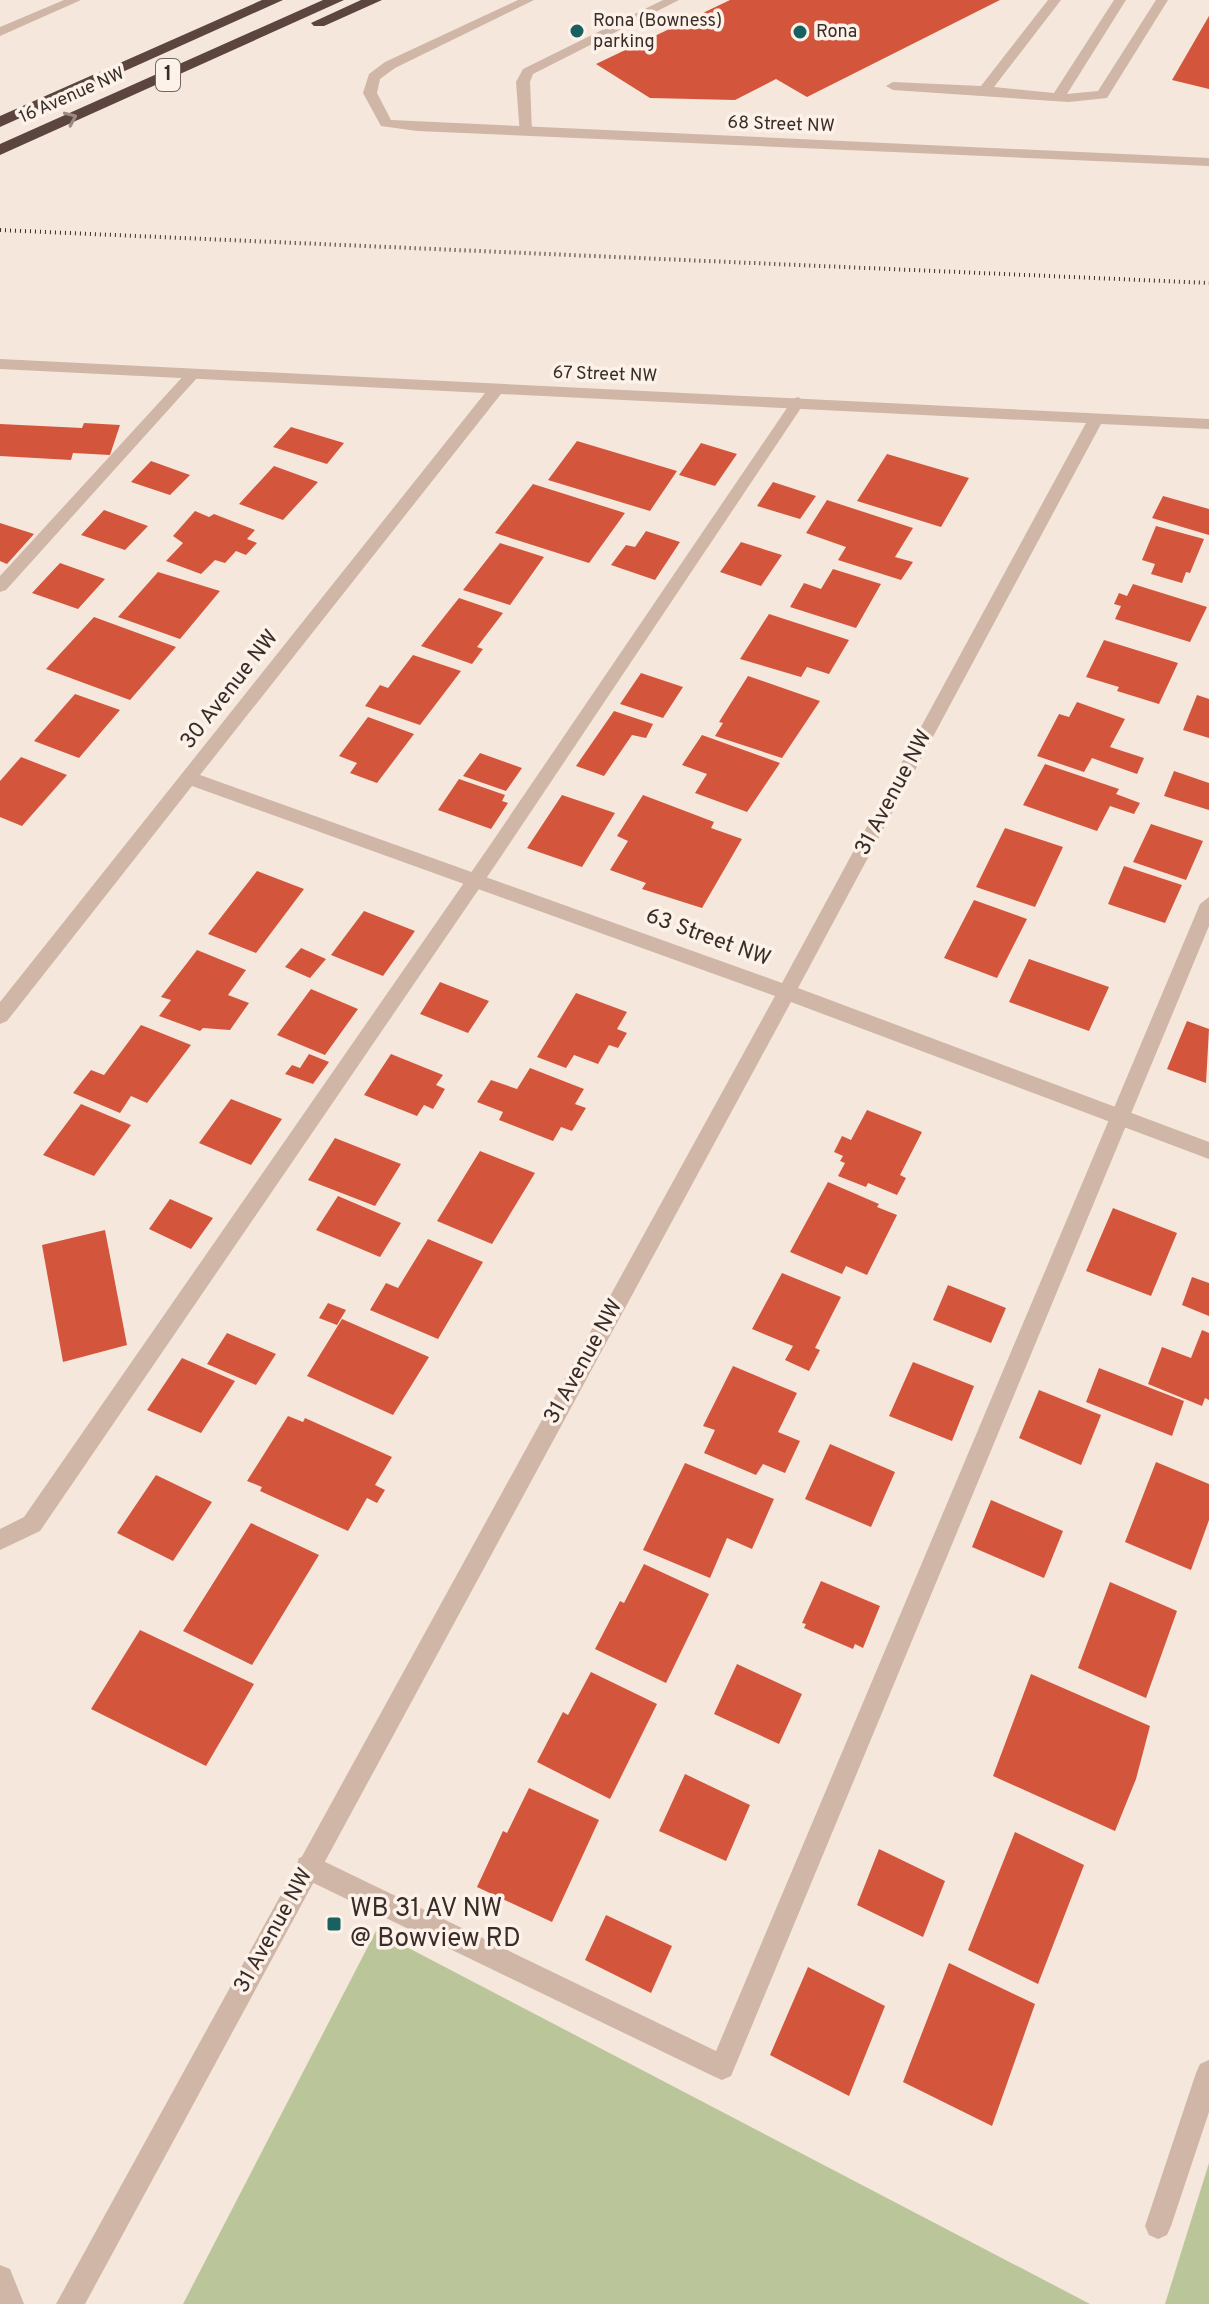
<svg xmlns="http://www.w3.org/2000/svg" width="1209" height="2304" viewBox="0 0 1209 2304" font-family="Overpass,sans-serif">
<style>
.green{fill:#bac69a}
.building{fill:#d3563c}
.lines{fill:none;stroke-linecap:round;stroke-linejoin:round}
.service{fill:#cfb6a6;fill-rule:evenodd}
.minor{fill:#cfb6a6;fill-rule:evenodd}
.motorway{fill:#5c453e;fill-rule:evenodd}
.rail{stroke:#3a2c28;stroke-width:4;stroke-dasharray:1 4;stroke-linecap:butt}
.oneway{stroke:#9c8a82}
.poi-dot{fill:#186160;stroke:#fcf2e9;stroke-width:3}
.labels{text-anchor:middle;dominant-baseline:central;stroke-width:7;stroke-linejoin:round;paint-order:stroke}
.far-poi-label{font-size:18px;fill:#3a2c28;stroke:#fcf2e9;text-anchor:start}
.far-street-label{font-size:18px;fill:#3a2c28;stroke:#fcf2e9}
.shield{fill:#fcf2e9;stroke:#746762;stroke-width:2}
.shield-label{font-size:20px;font-weight:bold;fill:#3a2c28}
.street-label{font-size:22px;fill:#3a2c28;stroke:#fcf2e9}
.near-poi-label{font-size:26px;fill:#3a2c28;stroke:#fcf2e9;text-anchor:start}
</style>
<rect width="100%" height="100%" fill="#f5e7dc"/>
<!-- green -->
<path class="green" d="M376,1931L1090,2304H183Z
M1209,2163V2304H1165Z"/>
<!-- building -->
<path class="building" d="M730,0H1000L807,97L776,79L735,100L650,98L596,64Z
M1209,16V89L1172,80Z
M84,423L120,425L110,455L73,453L71,460L0,456V424L82,428Z
M291,427L344,443L327,464L273,447Z
M577,441L677,471L650,511L548,480Z
M701,443L737,454L715,486L679,475Z
M887,454L969,478L941,527L857,501Z
M151,461L190,475L170,495L131,482Z
M274,466L318,482L283,520L239,504Z
M773,482L816,496L800,519L757,506Z
M533,484L625,513L589,563L495,533Z
M1163,496L1209,509V535L1152,518Z
M827,500L913,528L895,557L913,562L901,580L838,560L846,547L806,533Z
M104,510L148,526L125,550L81,535Z
M195,511L209,517L214,514L255,530L247,539L257,543L246,555L236,551L225,563L215,560L201,574L166,561L183,543L173,536Z
M0,523L34,534L7,564L0,561Z
M1156,526L1204,539L1190,573L1186,572L1182,583L1151,574L1155,564L1142,560Z
M646,531L680,542L655,580L611,565L626,545L635,547Z
M741,542L782,555L761,586L720,572Z
M500,543L544,557L510,605L463,590Z
M60,563L105,579L78,609L32,593Z
M833,569L881,584L856,628L790,607L804,583L821,589Z
M158,572L220,591L180,639L118,617Z
M1133,584L1207,607L1190,642L1115,619L1121,606L1114,604L1119,593L1127,596Z
M459,598L503,613L477,647L483,649L472,664L421,646Z
M769,614L849,640L829,674L807,667L801,677L740,659Z
M94,617L176,647L130,700L46,669Z
M1104,640L1178,663L1159,704L1117,691L1119,687L1086,677Z
M413,655L461,671L420,725L365,706L380,685L388,688Z
M641,673L683,687L663,718L620,704Z
M748,676L820,701L782,758L715,736L723,723L719,722Z
M75,694L120,710L79,758L34,741Z
M1197,695L1209,699V738L1183,730Z
M1077,702L1125,719L1110,747L1144,758L1137,774L1092,758L1084,772L1037,756L1059,714L1069,717Z
M614,711L653,724L646,738L632,735L604,776L576,766Z
M368,717L414,734L377,783L350,773L357,763L339,756Z
M702,735L780,763L747,812L695,793L707,774L682,765Z
M480,753L522,768L506,791L463,776Z
M21,757L67,775L22,826L0,817V781Z
M1045,764L1119,789L1116,794L1140,803L1134,814L1110,806L1097,831L1023,805Z
M1174,771L1209,783V810L1164,796Z
M459,779L505,795L502,801L508,803L491,829L438,810Z
M562,795L615,813L582,867L527,848Z
M643,795L714,822L711,828L742,839L702,908L642,889L646,883L610,870L628,841L617,836Z
M1151,824L1203,841L1186,880L1133,862Z
M1005,828L1063,847L1035,907L976,887Z
M1124,866L1182,885L1165,923L1108,904Z
M257,871L304,889L256,953L208,934Z
M974,900L1027,919L997,978L944,958Z
M364,911L415,931L383,976L331,955Z
M301,948L326,959L310,978L285,967Z
M197,950L246,970L228,995L249,1003L230,1030L203,1028L200,1031L159,1016L171,1000L161,997Z
M1029,959L1109,987L1089,1031L1009,1002Z
M440,982L489,1001L468,1033L420,1014Z
M311,989L358,1009L325,1055L277,1035Z
M576,993L627,1012L617,1029L627,1033L618,1048L609,1045L598,1064L574,1055L566,1068L537,1057Z
M1187,1021L1209,1029L1206,1083L1167,1069Z
M141,1025L191,1045L147,1103L131,1096L120,1113L73,1093L91,1070L104,1075Z
M309,1054L329,1062L313,1084L285,1074L292,1065L300,1068Z
M391,1054L443,1075L436,1085L445,1089L433,1109L424,1105L417,1116L364,1095Z
M530,1068L584,1089L575,1104L586,1108L572,1131L561,1127L553,1141L499,1120L503,1112L477,1102L491,1080L517,1089Z
M231,1099L282,1119L251,1165L199,1143Z
M81,1104L131,1125L94,1176L43,1155Z
M867,1110L922,1132L900,1175L906,1178L897,1195L868,1183L866,1187L838,1176L845,1163L840,1161L843,1156L834,1152L842,1136L851,1140Z
M335,1138L401,1164L375,1206L308,1180Z
M480,1151L535,1173L492,1244L437,1221Z
M828,1182L879,1204L877,1207L897,1215L867,1275L846,1266L842,1274L790,1252Z
M338,1196L401,1223L380,1257L316,1230Z
M170,1199L213,1218L191,1249L149,1229Z
M1113,1208L1177,1233L1151,1296L1086,1271Z
M105,1230L127,1345L63,1362L42,1245Z
M428,1239L483,1262L438,1339L370,1310L386,1283L398,1288Z
M782,1273L841,1297L815,1348L820,1350L809,1371L785,1360L793,1346L752,1329Z
M1192,1277L1209,1283V1316L1182,1305Z
M948,1285L1006,1308L991,1343L933,1320Z
M328,1303L346,1310L337,1325L319,1318Z
M342,1319L429,1357L393,1415L307,1376Z
M1202,1330L1209,1333V1400L1205,1398L1202,1406L1148,1384L1162,1347L1191,1358Z
M227,1333L276,1354L256,1385L207,1364Z
M182,1358L235,1381L201,1433L147,1410Z
M913,1362L974,1386L952,1441L889,1416Z
M733,1366L797,1393L778,1432L800,1441L785,1473L763,1464L756,1475L704,1453L715,1430L703,1426Z
M1099,1368L1184,1401L1172,1436L1086,1402Z
M1039,1390L1101,1415L1081,1465L1019,1438Z
M288,1416L303,1422L305,1418L392,1457L375,1485L385,1490L377,1503L367,1498L348,1531L260,1491L262,1487L247,1481Z
M830,1444L895,1472L871,1527L805,1499Z
M1156,1462L1209,1484V1520L1191,1570L1125,1542Z
M685,1463L774,1499L752,1549L727,1538L710,1578L643,1550Z
M156,1475L212,1502L173,1561L117,1533Z
M991,1500L1063,1531L1044,1578L972,1547Z
M251,1523L319,1555L252,1665L183,1631Z
M644,1564L709,1594L666,1683L595,1649L620,1601L624,1603Z
M821,1581L880,1606L863,1648L855,1644L853,1649L804,1628L806,1624L802,1623Z
M1110,1582L1177,1611L1146,1698L1078,1668Z
M140,1630L254,1684L206,1766L91,1709Z
M737,1664L802,1694L779,1744L714,1714Z
M591,1672L657,1704L610,1799L537,1762L563,1712L568,1715Z
M1031,1674L1150,1726L1136,1779L1115,1831L993,1776Z
M685,1774L750,1805L726,1861L659,1831Z
M529,1788L599,1820L552,1922L477,1887L503,1831L507,1833Z
M1015,1832L1084,1865L1038,1984L968,1950Z
M879,1849L945,1881L923,1937L857,1905Z
M606,1915L672,1946L651,1993L585,1960Z
M949,1963L1035,2004L992,2126L903,2082Z
M808,1967L885,2006L849,2096L770,2055Z"/>
<g class="lines">
<!-- service -->
<path class="service" d="M663,0H679L533,74L530,82L532,132L520,135L516,82L523,69Z
M1048,0H1061L994,87L1054,93L1114,0H1126L1067,94L1098,91L1156,0H1168L1107,98L1069,102L893,90L886,86L893,82L981,86Z
M192,370L197,372V378L6,590L0,592V576L187,372Z
M798,397L806,402L803,405L498,861L40,1531L0,1550V1529L24,1517L486,851L793,399Z
M1209,897V926L731,2076L722,2080L713,2076L299,1876L296,1867L299,1858L308,1855L317,1858L716,2051L1200,904Z"/>
<!-- minor -->
<path class="minor" d="M64,0H81L0,36V27Z
M518,0H534L395,68L380,79L377,93L391,120L1209,158V166L417,131L381,126L363,93L369,74L385,62Z
M0,359L1209,419V429L1101,424L798,988L1209,1142V1159L791,1002L85,2304H56L775,996L192,786L7,1021L0,1024V1002L485,393L0,369ZM501,394L1086,423L782,983L200,775Z
M1209,2060V2112L1171,2226L1167,2235L1158,2239L1149,2235L1145,2226L1196,2073L1200,2064Z
M0,2265L10,2269L24,2304H0Z"/>
<!-- motorway -->
<path class="motorway" d="M262,0H283L0,127V116Z
M323,0H344L0,155V144Z
M361,0H382L324,26H314L311,23Z"/>
<!-- rail -->
<path class="rail" d="M0,230L1209,283"/>
</g>
<!-- one-way arrows -->
<defs><path id="oneway-chevron" d="M-2-3.5L2.5 0L-2 3.5" fill="none" stroke-width="1.6" stroke-linecap="round" stroke-linejoin="round" transform="scale(2)"/></defs>
<use class="oneway" href="#oneway-chevron" transform="translate(71 118) rotate(-24)"/>
<!-- markers -->
<g class="poi-dot">
<circle cx="577" cy="31" r="8"/>
<circle cx="800" cy="32" r="8"/>
<rect x="326" y="1916" width="16" height="16" rx="4"/>
</g>
<g class="labels">
<!-- far-poi labels -->
<g class="far-poi-label">
<text x="593" y="21">Rona (Bowness)<tspan x="593" dy="21">parking</tspan></text>
<text x="816" y="32">Rona</text>
</g>
<!-- far-street labels -->
<g class="far-street-label">
<text transform="translate(72 96) rotate(-24)">16 Avenue NW</text>
<text transform="translate(781 125) rotate(2)">68 Street NW</text>
<text transform="translate(605 375) rotate(2)">67 Street NW</text>
</g>
<!-- shield labels -->
<rect class="shield" x="156" y="59" width="24" height="32" rx="6"/>
<g class="shield-label">
<text x="168" y="75">1</text>
</g>
<!-- street labels -->
<g class="street-label">
<text transform="translate(230 690) rotate(-52)">30 Avenue NW</text>
<text transform="translate(894 793) rotate(-62)">31 Avenue NW</text>
<text transform="translate(708 938) rotate(20)">63 Street NW</text>
<text transform="translate(584 1362) rotate(-61)">31 Avenue NW</text>
<text transform="translate(274 1931) rotate(-61)">31 Avenue NW</text>
</g>
<!-- near-poi labels -->
<g class="near-poi-label">
<text x="350" y="1909">WB 31 AV NW<tspan x="350" dy="30">@ Bowview RD</tspan></text>
</g>
</g>
</svg>
